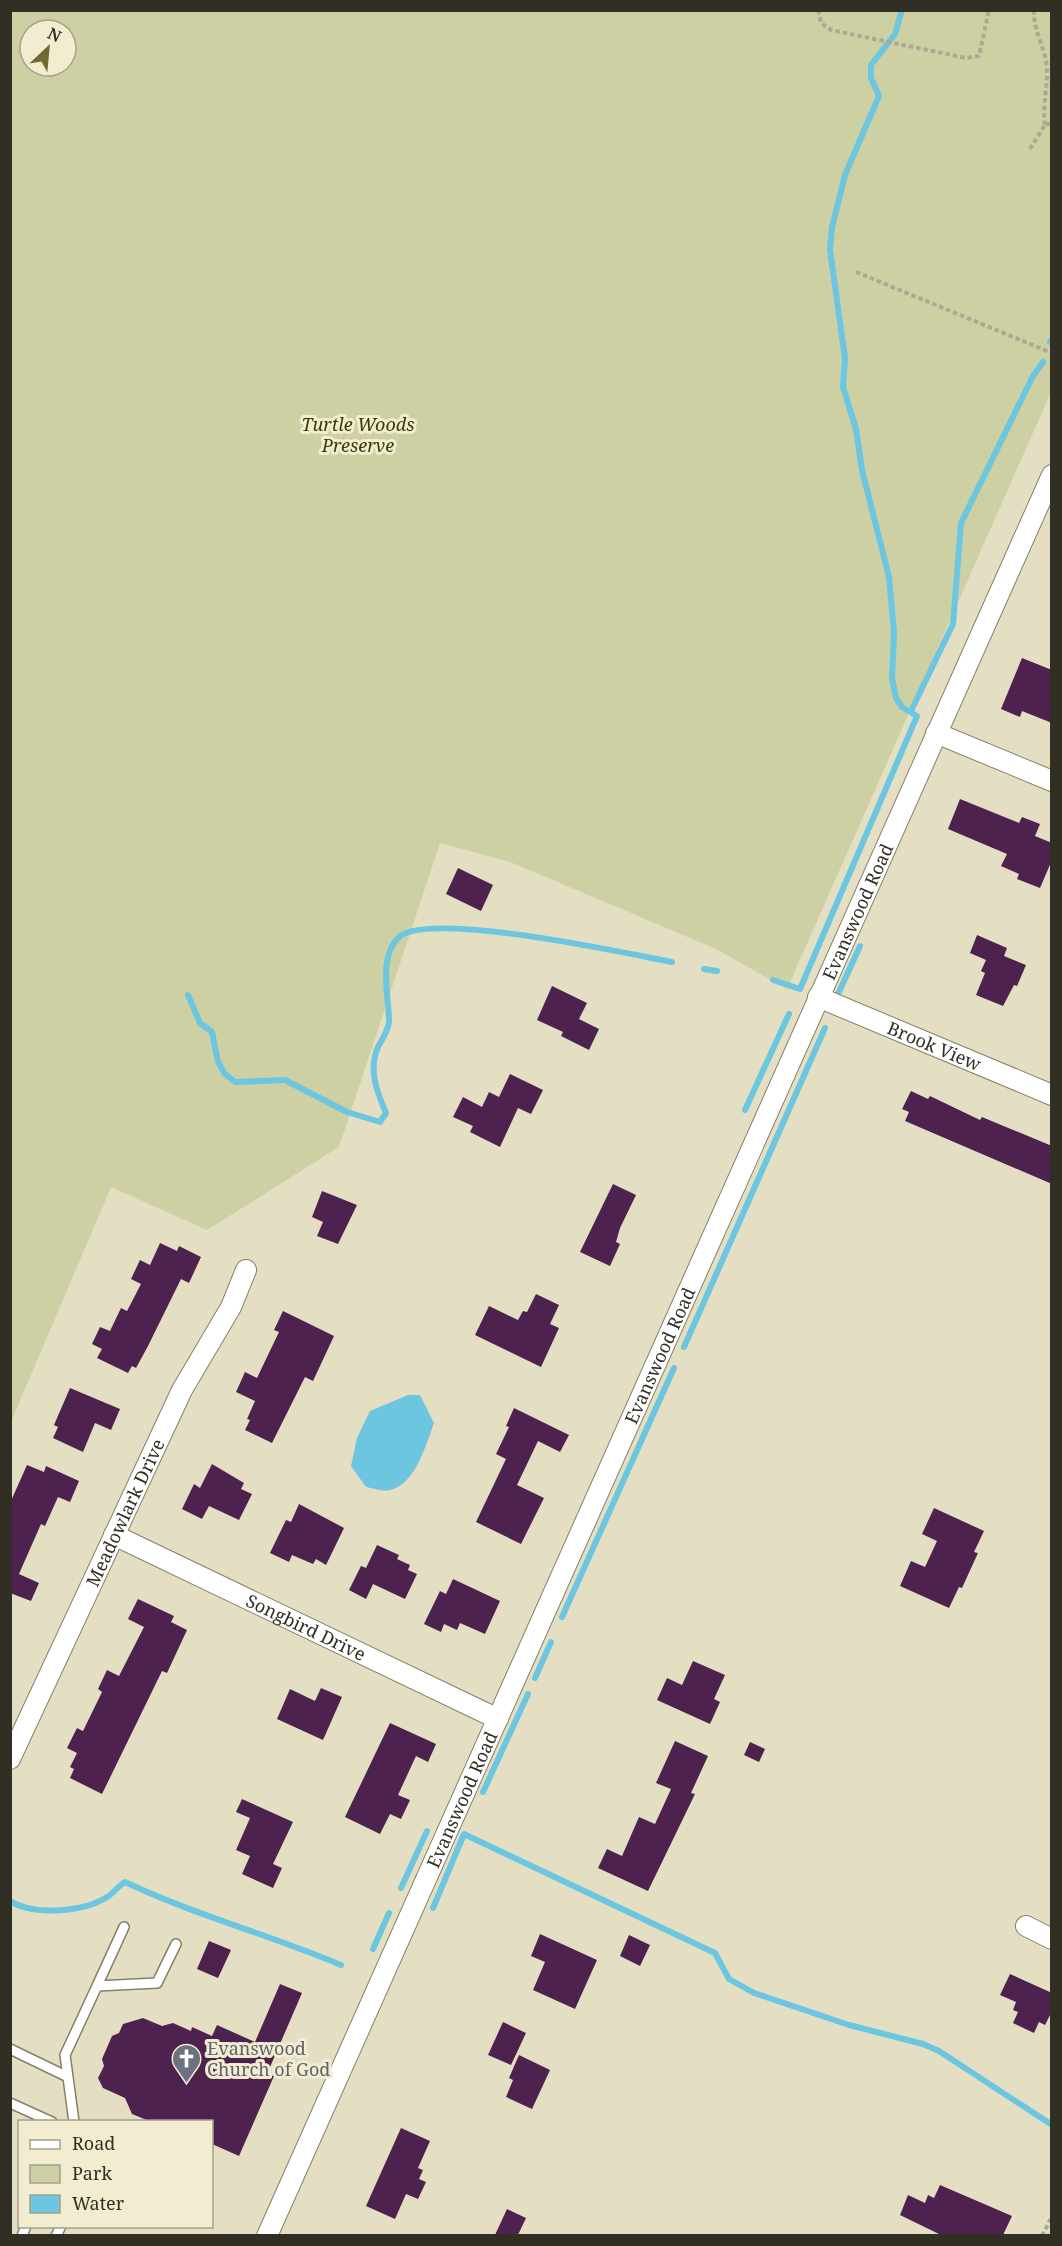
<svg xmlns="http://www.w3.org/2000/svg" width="1062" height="2246" viewBox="0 0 1062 2246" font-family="'Noto Serif',serif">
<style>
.green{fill:#ccd0a2;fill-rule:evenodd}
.water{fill:#6cc6df}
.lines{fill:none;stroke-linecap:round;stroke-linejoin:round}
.stream{stroke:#6cc6df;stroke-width:6}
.building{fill:#4e224f}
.service-casing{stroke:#858167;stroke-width:12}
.minor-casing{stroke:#858167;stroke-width:22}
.path{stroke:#aca891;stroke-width:4;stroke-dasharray:4.5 3;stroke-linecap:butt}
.service{stroke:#fff;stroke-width:9}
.minor{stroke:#fff;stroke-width:20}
.labels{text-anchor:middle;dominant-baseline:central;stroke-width:6;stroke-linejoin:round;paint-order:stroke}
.park-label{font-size:18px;font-style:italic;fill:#3a3b02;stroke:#f2ecd0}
.street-label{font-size:18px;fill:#312f24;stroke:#f2ecd0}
.worship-label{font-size:18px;fill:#5b616d;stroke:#f2ecd0;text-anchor:start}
</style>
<rect width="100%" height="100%" fill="#e4dfc3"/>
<!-- green -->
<path class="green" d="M11,10L1051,11V392L787,989L716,949L560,883L510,862L440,843L339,1147L207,1230L111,1187L11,1422ZM30,30H66V66H30Z"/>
<!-- water -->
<path class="water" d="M408,1395H420L434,1423C426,1444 416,1484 390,1490C384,1492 373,1488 366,1487L351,1466L357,1438L370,1411Z"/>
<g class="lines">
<!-- stream -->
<path class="stream" d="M1050,342L1052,339
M911,711L953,624L961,523L1033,376L1043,362
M704,969L717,971
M773,980L800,989L917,716L902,707L896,698L892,678L894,632L889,577L862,470L856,429L843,387L845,358L830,250L832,227L845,175L879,96L871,78V65L895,34L902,10
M839,992L860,946
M188,995L200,1023L212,1032L218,1062L225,1074L235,1082L285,1080L347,1112L380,1122L386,1113C377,1092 368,1070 378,1047C382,1039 388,1032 389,1022C389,996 378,959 398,938C425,909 629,954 672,962
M745,1110L789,1014
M684,1347L825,1028
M562,1617L674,1368
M535,1678L551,1642
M483,1792L528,1694
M401,1888L427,1831
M10,1901C33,1916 84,1912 107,1897C114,1893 118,1886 125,1882C195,1915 270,1935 341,1965
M433,1908L464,1834L715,1953L729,1979L754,1993L849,2025L923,2044L939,2051L1052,2125
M373,1949L389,1913"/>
</g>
<!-- building -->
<path class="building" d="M1022,658L1052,670V723L1022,711L1020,717L1001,709Z
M960,799L1019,823L1022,817L1040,824L1035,836L1052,843V860L1040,888L1017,879L1019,874L1001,866L1007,854L948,829Z
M458,868L493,885L481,911L446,894Z
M977,935L1007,948L1004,956L1026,965L1017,986L1014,985L1003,1006L976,995L985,973L981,971L986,960L970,953Z
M552,986L587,1003L579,1019L599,1029L589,1050L561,1036L563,1032L537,1020Z
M510,1074L543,1090L531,1114L518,1108L500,1147L470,1132L473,1126L453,1117L463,1097L482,1107L489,1092L499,1097Z
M911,1091L928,1099L930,1096L980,1120L982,1117L1052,1146V1184L905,1121L909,1112L902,1109Z
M613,1184L636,1195L620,1228L616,1242L620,1244L610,1266L580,1252Z
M322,1191L357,1205L338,1244L317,1236L323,1222L312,1217Z
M160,1243L177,1251L179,1246L201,1257L189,1283L181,1279L148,1346L136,1368L132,1366L128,1373L97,1358L102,1349L92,1344L100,1327L110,1331L121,1308L127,1311L141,1284L131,1279L140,1260L150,1265Z
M536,1294L559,1305L550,1324L559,1328L541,1367L475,1335L489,1306L518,1320L523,1311L527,1312Z
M283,1311L334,1336L313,1381L305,1377L272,1443L245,1430L250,1420L247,1419L255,1401L236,1392L245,1372L257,1378L279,1332L274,1330Z
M70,1388L120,1409L111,1430L95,1423L83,1452L53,1438L58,1427L54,1425Z
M514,1408L569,1435L560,1452L538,1441L517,1485L544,1498L521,1544L476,1522L506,1459L496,1454L509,1427L506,1426Z
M212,1464L244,1483L241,1489L252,1494L239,1520L209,1506L202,1519L182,1509L194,1484L200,1488Z
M27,1465L44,1472L46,1466L79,1481L70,1502L58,1497L45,1526L41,1524L19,1574L39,1583L31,1601L10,1593V1503Z
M299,1504L344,1528L326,1565L316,1559L313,1564L292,1555L289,1562L270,1553L286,1520L291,1522Z
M934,1508L984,1531L974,1552L978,1553L962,1588L959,1587L949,1608L900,1586L911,1561L925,1567L937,1541L922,1534Z
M377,1545L399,1555L397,1559L410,1565L408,1570L417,1574L405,1599L373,1584L366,1599L349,1590L361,1566L366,1568Z
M453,1579L500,1601L485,1634L460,1623L457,1630L444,1624L441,1632L424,1624L440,1591L446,1594Z
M138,1599L174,1616L171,1622L187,1630L167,1673L162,1671L102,1794L70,1778L74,1769L70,1767L77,1753L67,1748L77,1728L83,1731L102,1692L98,1689L107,1670L119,1676L144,1627L128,1619Z
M693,1661L725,1675L714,1699L720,1702L710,1724L657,1700L667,1678L682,1685Z
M321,1688L342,1697L323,1740L277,1719L290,1689L315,1701Z
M390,1723L436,1744L428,1762L416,1756L398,1795L410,1800L401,1819L390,1814L380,1834L345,1817Z
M675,1741L708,1756L691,1793L695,1794L648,1891L598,1868L607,1849L622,1856L639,1817L655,1824L671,1789L656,1783Z
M750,1742L765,1749L759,1762L744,1755Z
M242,1799L293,1822L273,1864L282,1868L273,1888L242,1874L250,1856L236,1850L250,1818L236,1812Z
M540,1934L597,1960L575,2009L533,1990L545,1962L531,1956Z
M629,1935L650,1945L640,1966L620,1956Z
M209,1941L231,1950L218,1978L197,1969Z
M1010,1974L1052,1993V2011L1045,2025L1039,2022L1034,2033L1013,2023L1018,2012L1013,2010L1016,2002L1000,1995Z
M280,1984L302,1993L267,2074L274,2076L239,2156L212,2144V2121H149L132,2114L125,2098L103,2088L98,2078L104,2066L102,2059L112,2036L119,2033L123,2024L143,2018L162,2026L173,2023L191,2031L192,2027L212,2036L217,2025L255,2042Z
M503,2022L526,2033L511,2065L488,2055Z
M519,2055L550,2070L532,2109L506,2097L513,2080L509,2078Z
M401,2128L430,2141L418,2168L423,2170L419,2179L426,2182L418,2199L406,2194L395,2219L366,2206Z
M940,2185L1012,2216L1003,2235H941L900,2215L908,2195L925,2203L928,2195L934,2198Z
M507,2209L526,2218L518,2235H495Z"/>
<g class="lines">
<defs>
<path id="service" d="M97,1986L124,1927
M10,2049L68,2077
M10,2103L52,2122
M74,2122L65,2055L97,1986L157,1983L176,1944
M22,2236L26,2226
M56,2236L61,2226"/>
<g id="minor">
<path d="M936,733L1052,781"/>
<path id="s1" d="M818,997L1052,1095"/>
<path id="s2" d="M114,1535L498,1719"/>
<path id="s3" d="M10,1759L182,1390L231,1307L246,1270"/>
<path d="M1026,1926L1052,1939"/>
<path id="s4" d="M267,2236L1052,475"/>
</g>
</defs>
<!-- service casing -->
<use href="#service" class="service-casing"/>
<!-- minor casing -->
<use href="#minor" class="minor-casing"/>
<!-- path -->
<path class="path" d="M818,10L821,23L831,30L966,58L979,56L989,10
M1034,10C1033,31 1045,47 1047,67C1048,87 1042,106 1045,125
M1030,149L1045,125L1052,123
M856,272L1052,353
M1042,2236L1052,2216"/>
<!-- service -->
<use href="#service" class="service"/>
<!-- minor -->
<use href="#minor" class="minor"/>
</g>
<!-- icons -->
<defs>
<symbol id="church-pin" viewBox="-11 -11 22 30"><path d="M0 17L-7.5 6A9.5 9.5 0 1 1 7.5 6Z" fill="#6b7280" stroke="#f2ecd0"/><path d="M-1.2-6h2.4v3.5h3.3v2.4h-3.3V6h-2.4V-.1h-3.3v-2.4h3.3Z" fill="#fff"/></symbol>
</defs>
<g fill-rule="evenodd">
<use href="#church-pin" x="170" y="2042" width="33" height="45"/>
</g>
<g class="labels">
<!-- park labels -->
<g class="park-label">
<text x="358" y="424">Turtle Woods<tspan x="358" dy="21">Preserve</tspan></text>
</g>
<!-- street labels -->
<g class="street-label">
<text stroke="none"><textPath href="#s4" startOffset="1450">Evanswood Road</textPath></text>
<text stroke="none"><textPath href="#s1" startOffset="126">Brook View</textPath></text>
<text stroke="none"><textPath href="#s4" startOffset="964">Evanswood Road</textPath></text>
<text stroke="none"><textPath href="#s3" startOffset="272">Meadowlark Drive</textPath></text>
<text stroke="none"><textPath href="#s2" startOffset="213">Songbird Drive</textPath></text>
<text stroke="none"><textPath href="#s4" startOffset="478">Evanswood Road</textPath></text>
</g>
<!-- worship labels -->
<g class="worship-label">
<text x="207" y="2048">Evanswood<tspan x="207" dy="21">Church of God</tspan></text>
</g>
</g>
<!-- border -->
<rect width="1062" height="2246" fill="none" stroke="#312f24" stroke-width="24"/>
<!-- legend -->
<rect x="18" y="2120" width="195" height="108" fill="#f2ecd0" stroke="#a5a08b" stroke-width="1.5"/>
<rect x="30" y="2140" width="30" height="9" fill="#ffffff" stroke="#a5a08b" stroke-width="1.5"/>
<text x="72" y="2150" font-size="18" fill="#312f24">Road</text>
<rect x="30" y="2165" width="30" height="18" fill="#ccd0a2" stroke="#a5a08b" stroke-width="1.5"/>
<text x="72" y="2180" font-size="18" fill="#312f24">Park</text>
<rect x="30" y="2195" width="30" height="18" fill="#6cc6df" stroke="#a5a08b" stroke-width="1.5"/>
<text x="72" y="2210" font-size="18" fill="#312f24">Water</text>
<!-- north arrow -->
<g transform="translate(48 48) rotate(26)"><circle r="28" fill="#f2ecd0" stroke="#a5a08b" stroke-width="1.5"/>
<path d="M0-4.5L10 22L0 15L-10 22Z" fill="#726834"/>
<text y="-9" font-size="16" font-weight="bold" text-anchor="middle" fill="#312f24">N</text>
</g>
</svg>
